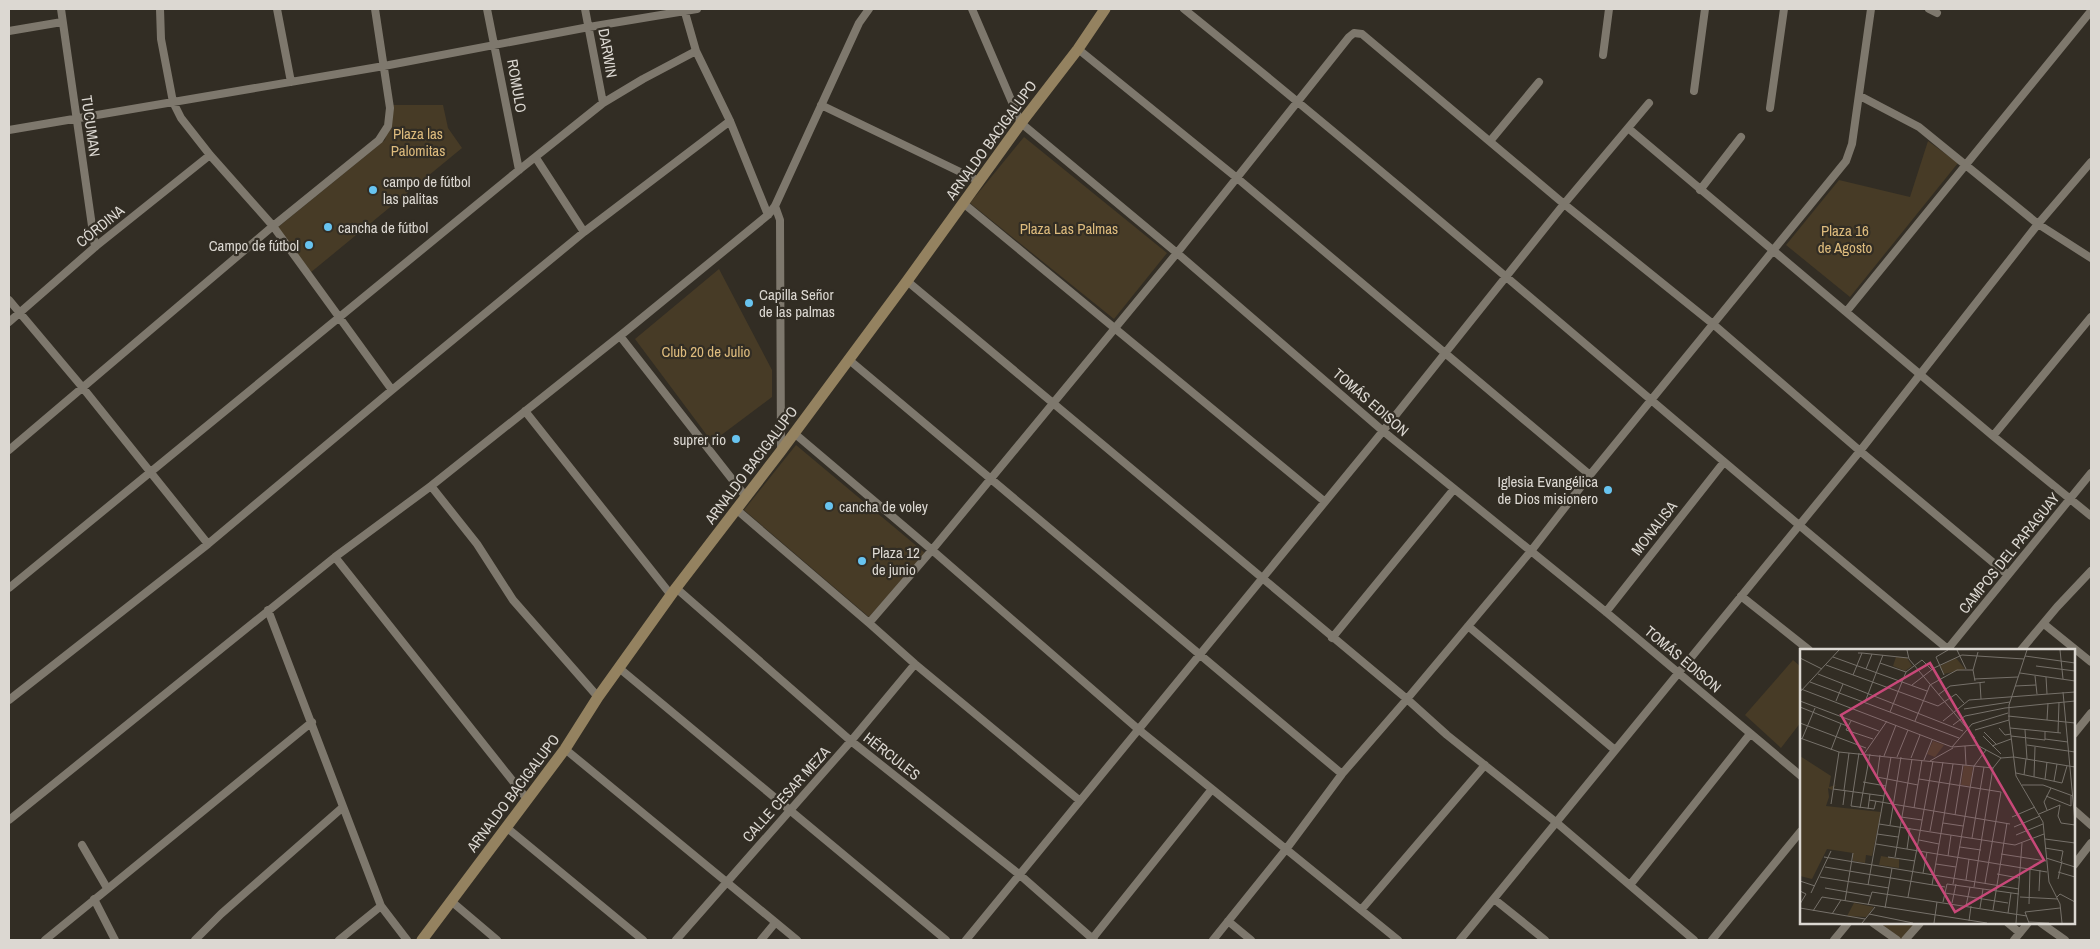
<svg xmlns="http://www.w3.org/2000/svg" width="2100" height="949" viewBox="0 0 2100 949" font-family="'Archivo Narrow',sans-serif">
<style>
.green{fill:#473b26}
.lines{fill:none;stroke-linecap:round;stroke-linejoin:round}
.street{stroke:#7e786d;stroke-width:8}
.secondary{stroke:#948260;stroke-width:11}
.poi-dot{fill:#68c4f0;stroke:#322d24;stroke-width:2}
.labels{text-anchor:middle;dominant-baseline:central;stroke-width:4.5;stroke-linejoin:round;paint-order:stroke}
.street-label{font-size:15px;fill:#dcd8d2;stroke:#322d24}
.park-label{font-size:15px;fill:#ddbb7d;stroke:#322d24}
.poi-label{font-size:15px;fill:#dcd8d2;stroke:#322d24;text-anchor:start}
.inset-road{fill:none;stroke:#76716a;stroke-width:1}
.view{fill:#c84879;fill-opacity:0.15;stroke:#c84879;stroke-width:2.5}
.inset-edge{fill:none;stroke:#dcd8d2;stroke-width:2.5}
</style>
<rect width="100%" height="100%" fill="#322d24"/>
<!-- green -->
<path class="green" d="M392,105H443L448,128L462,148L310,273L277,228L385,140Z
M1024,137L1167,253L1114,319L970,203Z
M1928,141L1958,163L1850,297L1786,245L1839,180L1910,197Z
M719,269L772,370V397L712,442L635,339Z
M796,445L925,553L869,617L744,510Z
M1793,660L1801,667V722L1781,748L1745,715Z
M1880,923H1914L1919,927L1903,940Z"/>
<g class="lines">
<!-- street -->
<path class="street" d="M61,9L95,247
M160,9L161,39L173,102L181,118L210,155L273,226L392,390
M277,9L291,82
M487,9L519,170
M585,9L603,103
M684,9L696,51L730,121L768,215
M972,9L1021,123L1177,253L1383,431L1606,612L1801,776
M1184,9C1443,218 1692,439 1949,650
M1929,9L1937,13
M9,31L62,22
M1078,49L1237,178L1590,475
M1603,55L1609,9
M1694,91L1705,9
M1860,96L1919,127L2038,224L2091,258
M821,105L979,181
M1770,108L1784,9
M1628,128L1993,436L2091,516
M9,130L384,66L589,27L697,9
M1491,140L1539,82
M536,158L584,232
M1700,190L1741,137
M963,203L1324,501
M775,206L780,220L781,451
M907,281L1407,699L1447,735L1557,823L1694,940
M9,300L83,388L208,544
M1846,312L2091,11
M9,322L95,247L210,155
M620,336L746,497
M848,359L1342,774
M525,411L671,595
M794,433L932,550L1138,729L1398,940
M1993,436L2091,317
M9,450L273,226L379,140L388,126L390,108L375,9
M431,486L477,544L513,600L598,697
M737,510L869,623L915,664L1079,800
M335,557L527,799
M9,588L519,170L603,103L643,79L696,51
M676,588L851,741L1020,875L1094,940
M1741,596L1809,650
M268,610L381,906L407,940
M1606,612L1724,462
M869,623L932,550L1177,253L1349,37L1354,33L1362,34L1564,204L1713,324L1860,451L2008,575
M2044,624L2091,662
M1468,626L1615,750
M1332,638L1454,489
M1947,650L2091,473
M2021,650L2057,607L2091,571
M619,668L946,940
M9,700L208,544L392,390L584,232L730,121
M2074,734L2091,713
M565,749L797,940
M2074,810L2091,825
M9,820L335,557L431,486L626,331L768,215L775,206L859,23L869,9
M506,827L643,940
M82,845L107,888
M2074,865L2091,843
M1630,885L1750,734
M94,899L115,940
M1494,899L1545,940
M451,901L497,940
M1361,910L1485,765
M1228,921L1251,940
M1873,923L1897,940
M2008,923L2020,933
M2041,923L2065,940
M1092,939L1212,789
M45,940L312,722
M195,940L221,914L343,807
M339,940L381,906
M676,940L851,741L915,664
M761,940L775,923
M966,940L1383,431L1564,204L1649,103
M1213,940L1287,848L1342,774L1407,699L1531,551L1590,475L1846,161L1852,144L1871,9
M1460,940L1860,451L2038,224L2091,162
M1712,940L1801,831
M1834,940L1848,923
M1905,940L1920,923
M2014,940L2028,923"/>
<!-- secondary -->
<path class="secondary" d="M422,940L565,749L598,697L676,588L781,451L907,281L1021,123L1078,49L1105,9"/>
</g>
<!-- markers -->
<g class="poi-dot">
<circle cx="373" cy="190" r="5"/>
<circle cx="328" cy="227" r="5"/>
<circle cx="309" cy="245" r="5"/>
<circle cx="749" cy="303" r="5"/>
<circle cx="736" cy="439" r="5"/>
<circle cx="1608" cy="490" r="5"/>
<circle cx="829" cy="506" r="5"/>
<circle cx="862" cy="561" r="5"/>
</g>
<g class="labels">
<!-- street labels -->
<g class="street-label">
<text transform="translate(608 53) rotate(80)">DARWIN</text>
<text transform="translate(517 86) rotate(80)">ROMULO</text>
<text transform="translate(91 126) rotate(82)">TUCUMAN</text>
<text transform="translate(991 140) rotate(-54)">ARNALDO BACIGALUPO</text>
<text transform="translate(100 226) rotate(-39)">CÓRDINA</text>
<text transform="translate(1371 402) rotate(41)">TOMÁS EDISON</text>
<text transform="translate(751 465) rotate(-53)">ARNALDO BACIGALUPO</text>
<text transform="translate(1654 528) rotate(-52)">MONALISA</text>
<text transform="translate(2009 553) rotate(-51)">CAMPOS DEL PARAGUAY</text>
<text transform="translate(1683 659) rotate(40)">TOMÁS EDISON</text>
<text transform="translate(892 756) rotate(38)">HÉRCULES</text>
<text transform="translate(513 793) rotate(-53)">ARNALDO BACIGALUPO</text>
<text transform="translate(786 794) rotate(-48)">CALLE CESAR MEZA</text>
</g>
<!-- park labels -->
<g class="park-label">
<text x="418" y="133">Plaza las<tspan x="418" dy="17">Palomitas</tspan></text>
<text x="1069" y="228">Plaza Las Palmas</text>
<text x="1845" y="230">Plaza 16<tspan x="1845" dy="17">de Agosto</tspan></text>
<text x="706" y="351">Club 20 de Julio</text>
</g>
<!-- poi labels -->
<g class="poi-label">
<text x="383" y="181">campo de fútbol<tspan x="383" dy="17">las palitas</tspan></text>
<text x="338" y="227">cancha de fútbol</text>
<text x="299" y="245" text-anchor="end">Campo de fútbol</text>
<text x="759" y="294">Capilla Señor<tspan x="759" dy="17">de las palmas</tspan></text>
<text x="726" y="439" text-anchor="end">suprer rio</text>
<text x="1598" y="481" text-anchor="end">Iglesia Evangélica<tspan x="1598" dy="17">de Dios misionero</tspan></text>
<text x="839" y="506">cancha de voley</text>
<text x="872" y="552">Plaza 12<tspan x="872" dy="17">de junio</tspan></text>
</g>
</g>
<!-- overview -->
<g transform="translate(1800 649)">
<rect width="275" height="275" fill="#322d24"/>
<path d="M96,8L107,9L112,17L105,22L93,17ZM156,9L165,20L144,25L140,17ZM133,92L144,96L135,108L127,105ZM0,107L31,127L29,138L36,136L32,141L28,139L29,148L26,157L81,163L72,207L66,206L65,214L53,212V204L27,200L12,230L0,227ZM164,116L173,118L170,137L161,136ZM81,207L99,210V219L79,216ZM54,254L74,258L66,268L47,267Z" fill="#473b26"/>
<path class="inset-road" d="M107,1L109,10L175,89M157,1L166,20M227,1L209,56V71L216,127L243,173L249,233L260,255L262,274M260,1L263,30M62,4L108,9M225,7L275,14M33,8L127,42M0,9L22,20M80,14L106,23M26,16L138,57L156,45L164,54M236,17L275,22M66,20L72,5M220,24L275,32M18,25L163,82M53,26L62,4H58M144,26L136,8L148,1M235,27L237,45M246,28L247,45M174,30L218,28M175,32L173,21L178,3M10,33L159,89M180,34L181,50M112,36L134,19L162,6L224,10M215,37L236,36M1,40L152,98L177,96L201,109M0,43L39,1M263,43L275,173M138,46L150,37L185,33M0,52L79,82M36,52L43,35M65,53L83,6M0,58L47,77M164,60L210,53M90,63L106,23L122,11L132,21M208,67L275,74M247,71L248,54M51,72L46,81L73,90M115,72L130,36L157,21H173M143,72L169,51L275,43M0,74L66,99M153,76L165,67L205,59L275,52M199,79L205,86L211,85M210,79L261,84M175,81L209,71M225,81L227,110M184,83L196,95M258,84L259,53M183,87L201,105M211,87L245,91V83M0,89L39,103L193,119M2,90L15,59M245,90L268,93M227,96L275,103M165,97L166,116M192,97L211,90M152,98L172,75L208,64M31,101L41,75M59,104L51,157L74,160L76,152M64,105L87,72M80,106L77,128L118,136M84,107L96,76M97,108L108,81M111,109L120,86M124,111L132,91M130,112L153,99M193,119L201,109L214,108L275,118M216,124L262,134L267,117M224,126L226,110M234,128L235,98M119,130L201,143L185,234M245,130L247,113M254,132L257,115M63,133L86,137M222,136H243L273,147M33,140L84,147M44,141L49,104M246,147L271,157V147M69,151L210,175M31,155L39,103M43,156L45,141M260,156L258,167L261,174L275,176M60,159L70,105M114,159L122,111M68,160L70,145M247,161L244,153L251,139M239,165L260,156M155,166L163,116M101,168L122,171M212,168L235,158M143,174L163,177M79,175L215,196L244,185M90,176L101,108M214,178L240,167M130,182L143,113M77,185L98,188M216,186L243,175M172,189L184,118M245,190L275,194M119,191L139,195M76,195L247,223M160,198L181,201M245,199L263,202L261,212M107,200L110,179M201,205L246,212M148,207L151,186M24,208L219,240M88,208L115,212M95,208L112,110M246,209L275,218M136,215L156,218M25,218L145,238M258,223L275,228M123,224L127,203M197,225L219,229M20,228L89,239M258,230L262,212M166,231L169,210M0,232L15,237M153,235L174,117L186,101M68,236L91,108M132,236L153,115M174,238L193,119M25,239L70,247M0,242L6,245L0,255M239,242L240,221M11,244L31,202M145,244L208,254M108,248L133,112M220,248L258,250M257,248L260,245L275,253M45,252L53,204M143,253L147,235L219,245M152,254L156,235M229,255L230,220M68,256L72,243L227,267M166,257L170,238M0,259L65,270M85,259L92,219M180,259L183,240M193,261L207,174M13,262L22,248L187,274M208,264L211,244M32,265L41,251M69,265L113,274M169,272L171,257M229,273L249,274M62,274L75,258M134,274L137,253M216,274L222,194M229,274L225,263L260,259"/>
<path class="view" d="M130,14L244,211L155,263L41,66Z"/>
<rect width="275" height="275" class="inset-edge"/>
</g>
<!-- border -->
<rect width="2100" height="949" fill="none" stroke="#dcd8d2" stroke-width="20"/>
</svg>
